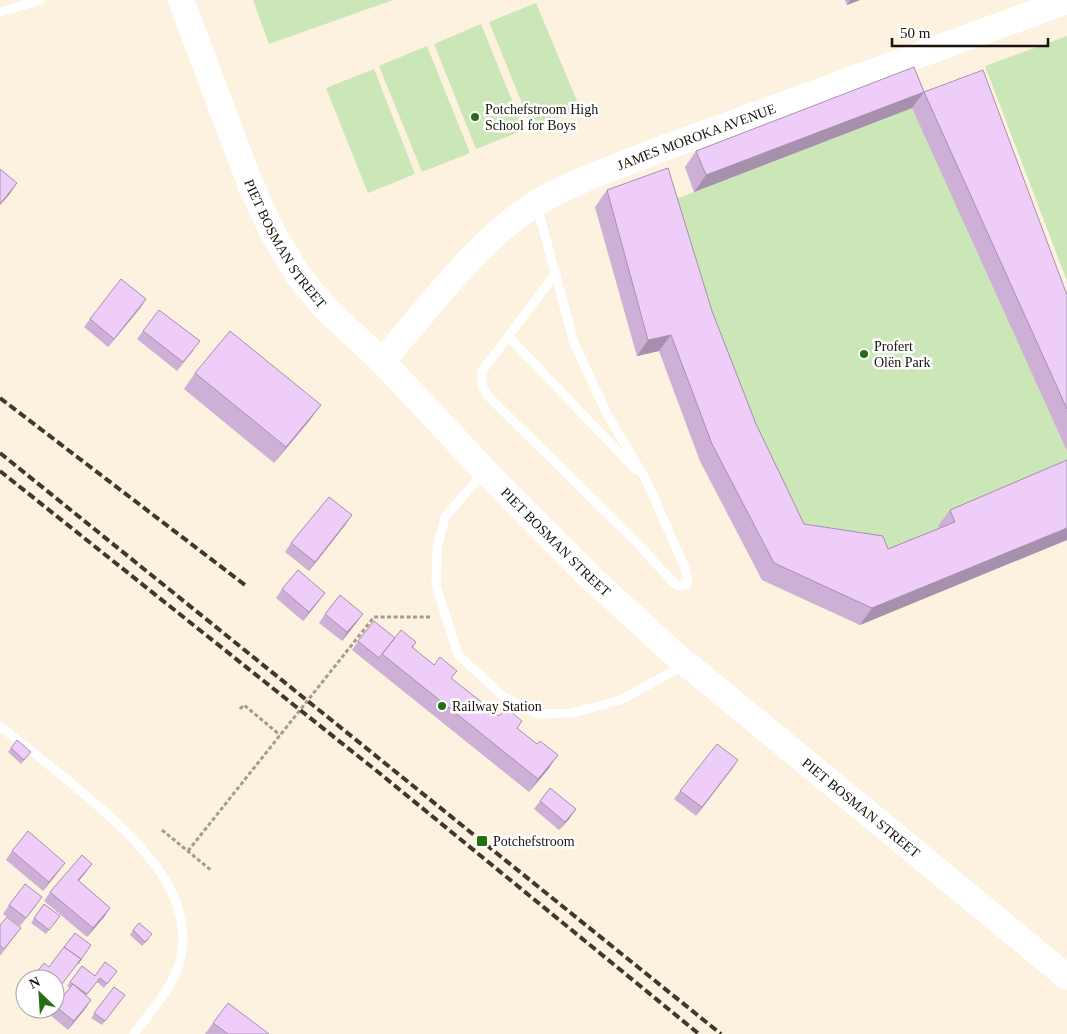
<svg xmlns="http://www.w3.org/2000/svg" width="1067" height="1034" viewBox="0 0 1067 1034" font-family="Georgia,serif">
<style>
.green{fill:#cbe7b7}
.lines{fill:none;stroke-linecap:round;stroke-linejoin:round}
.path{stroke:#a59c8f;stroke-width:3;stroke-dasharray:4 2.5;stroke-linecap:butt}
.lane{stroke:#fff;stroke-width:9}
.secondary{stroke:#fff;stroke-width:26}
.rail{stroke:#3e382f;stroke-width:4;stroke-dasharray:8 4;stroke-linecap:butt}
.wall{fill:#ceb0d6}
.shaded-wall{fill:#a790ae}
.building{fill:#efcdf9;stroke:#a790ae}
.poi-dot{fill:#256f10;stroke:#fff;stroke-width:2}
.labels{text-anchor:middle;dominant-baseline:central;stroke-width:5;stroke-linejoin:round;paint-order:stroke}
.poi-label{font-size:14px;fill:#18130c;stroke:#fff;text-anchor:start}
.street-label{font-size:14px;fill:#18130c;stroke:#fff}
</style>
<rect width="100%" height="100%" fill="#fdf1e0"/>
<!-- green -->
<path class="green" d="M253,0H393L269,44Z
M536,3L580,108L532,128L489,22Z
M481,24L524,130L476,149L434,44Z
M1067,36V281L985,66Z
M427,46L470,153L422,172L379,66Z
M374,69L415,174L368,193L326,88Z
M903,84L1067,343V540L860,625L762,580L700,461L659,351L637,356L595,207L662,204L694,192L685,167Z"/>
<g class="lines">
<!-- path -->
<path class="path" d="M240,709L244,705L280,735
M162,830L212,871
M188,851L374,617H431"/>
<!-- lane -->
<path class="lane" d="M0,12L41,0
M537,206L574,343L607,414L646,480L685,568L688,579L687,584L678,586L673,582L636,542L488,396L482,386V371L556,273
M508,336L636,470
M483,473L445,517L437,549L436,585L458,655L504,697L539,714L572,713L621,700L684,665
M0,726C51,768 132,825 166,881C180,904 187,935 180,961C173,988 150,1012 134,1034"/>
<!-- secondary -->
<g class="secondary">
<path id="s1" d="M181,0L251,186L273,233L298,275L326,309L382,361L485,471L586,573L671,651L1067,977"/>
<path id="s2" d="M382,361C428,310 477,239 537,203C574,181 616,167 656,151L1067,1"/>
</g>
<!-- rail -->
<path class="rail" d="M0,398L245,585
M0,453L721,1034
M0,471L378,772L699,1034"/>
</g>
<!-- wall -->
<path class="wall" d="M845,0H860L847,5Z
M924,92L1067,295V451L912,108L694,192L685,167L696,151Z
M607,190L712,311L756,424L804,524L888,549L939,528L938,526L950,510L1067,460L860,625L762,580L700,461L659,351L637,356L595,207Z
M141,307L108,347L84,327L90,319Z
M143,331L194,350L177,371L137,339Z
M195,373L321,405L309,421L274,463L184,389Z
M346,524L309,571L285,552L291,543Z
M282,589L319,601L303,621L276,598Z
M325,614L357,622L342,641L319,623Z
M395,638L416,642L413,648L499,716L517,728L549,768L529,792L352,650L358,641Z
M11,748L28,756L21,764L8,752Z
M738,760L696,816L674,799L680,791Z
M540,801L570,818L559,830L534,809Z
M12,851L59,871L43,891L6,860Z
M92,864L79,881L110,908L104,917L87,937L44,901L50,892Z
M44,904L60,916L46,934L31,923Z
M9,905L36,906L20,926L3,914Z
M0,925L21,928L0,956Z
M133,930L149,939L142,946L130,935Z
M82,966L95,976L117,971L104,988L97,982L86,996L91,1000L85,1009L68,1030L49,1014L53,1009H55V1006L70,988L67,986Z
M114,987L125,995L102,1025L91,1018Z
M213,1023L269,1034H205Z"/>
<!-- shaded-wall -->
<path class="shaded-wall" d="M850,0H860L847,5Z
M924,92L912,108L694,192L706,175Z
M17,183L9,195L0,205V204Z
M146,299L141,307L108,347L114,339Z
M671,335L659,351L637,356L648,340Z
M321,405L309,421L274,463L286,447Z
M352,515L346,524L309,571L315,562Z
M1067,528V540L860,625L872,608Z
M325,593L319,601L303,621L309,612Z
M363,614L357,622L342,641L347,632Z
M558,755L549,768L529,792L538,779Z
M738,760L732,769L696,816L702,807Z
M576,809L570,818L559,830L565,822Z
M65,863L59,871L43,891L49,882Z
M92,864L86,872L72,889L78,880Z
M110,908L104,917L87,937L93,928Z
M91,1000L85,1009L68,1030L74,1021Z"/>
<!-- building -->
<path class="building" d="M914,67L924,92L706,175L696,151Z
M983,70L1067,295V409L924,92Z
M668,168L712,311L756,424L804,524L883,536L888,549L955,522L950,510L1067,460V528L872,608L774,563L712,444L671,335L648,340L607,190Z
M0,169L17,183L0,204Z
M121,279L146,299L114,339L90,319Z
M159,310L200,341L183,362L143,331Z
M230,331L321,405L286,447L195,373Z
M329,497L352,515L315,562L291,543Z
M298,570L325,593L309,612L282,589Z
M340,595L363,614L347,632L325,614Z
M374,621L395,638L379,658L358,641Z
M401,630L416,642L412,647L434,665L440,657L457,671L451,678L499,716L506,708L522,721L517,728L537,744L540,741L558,755L538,779L382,654Z
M17,740L31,752L24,760L11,748Z
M717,744L738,760L702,807L680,791Z
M550,788L576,809L565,822L540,801Z
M28,831L65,863L49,882L12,851Z
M82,855L92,864L78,880L110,908L93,928L50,892Z
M25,884L42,897L26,918L9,905Z
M44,904L60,916L49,930L34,918Z
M7,917L21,928L4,949L0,946V925Z
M139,923L152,934L145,942L133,930Z
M75,933L91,945L78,964L81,959L64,947Z
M64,947L81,959L55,993V979H34L32,978L44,963L49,967Z
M105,962L117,971L107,984L100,978L87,994L70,982L82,966L95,976Z
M73,984L91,1000L74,1021L55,1006Z
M114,987L125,995L105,1021L94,1013Z
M228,1003L269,1034H228L213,1023Z"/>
<!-- markers -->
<g class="poi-dot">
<circle cx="475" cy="117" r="5"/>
<circle cx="864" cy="354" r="5"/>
<circle cx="442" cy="706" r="5"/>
<rect x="476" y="835" width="12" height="12" rx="2.5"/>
</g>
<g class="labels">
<!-- poi labels -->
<g class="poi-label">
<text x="485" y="109">Potchefstroom High<tspan x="485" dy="16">School for Boys</tspan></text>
<text x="874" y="346">Profert<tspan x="874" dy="16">Olën Park</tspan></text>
<text x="452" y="706">Railway Station</text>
<text x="493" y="841">Potchefstroom</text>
</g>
<!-- street labels -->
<g class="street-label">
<text stroke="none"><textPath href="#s2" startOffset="395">JAMES MOROKA AVENUE</textPath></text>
<text stroke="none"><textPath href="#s1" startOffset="266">PIET BOSMAN STREET</textPath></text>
<text stroke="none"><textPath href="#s1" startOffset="671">PIET BOSMAN STREET</textPath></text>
<text stroke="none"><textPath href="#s1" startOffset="1076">PIET BOSMAN STREET</textPath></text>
</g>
</g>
<!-- north arrow -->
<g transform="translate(40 994) rotate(335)"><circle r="24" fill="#ffffff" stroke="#a3a19e"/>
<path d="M0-4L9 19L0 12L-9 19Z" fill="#256f10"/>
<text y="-8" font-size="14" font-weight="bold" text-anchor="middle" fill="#18130c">N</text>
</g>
<!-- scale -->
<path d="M892 38v8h156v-8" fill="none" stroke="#18130c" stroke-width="2.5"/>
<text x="900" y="38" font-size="15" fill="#18130c" stroke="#ffffff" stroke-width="4" paint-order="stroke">50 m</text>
</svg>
